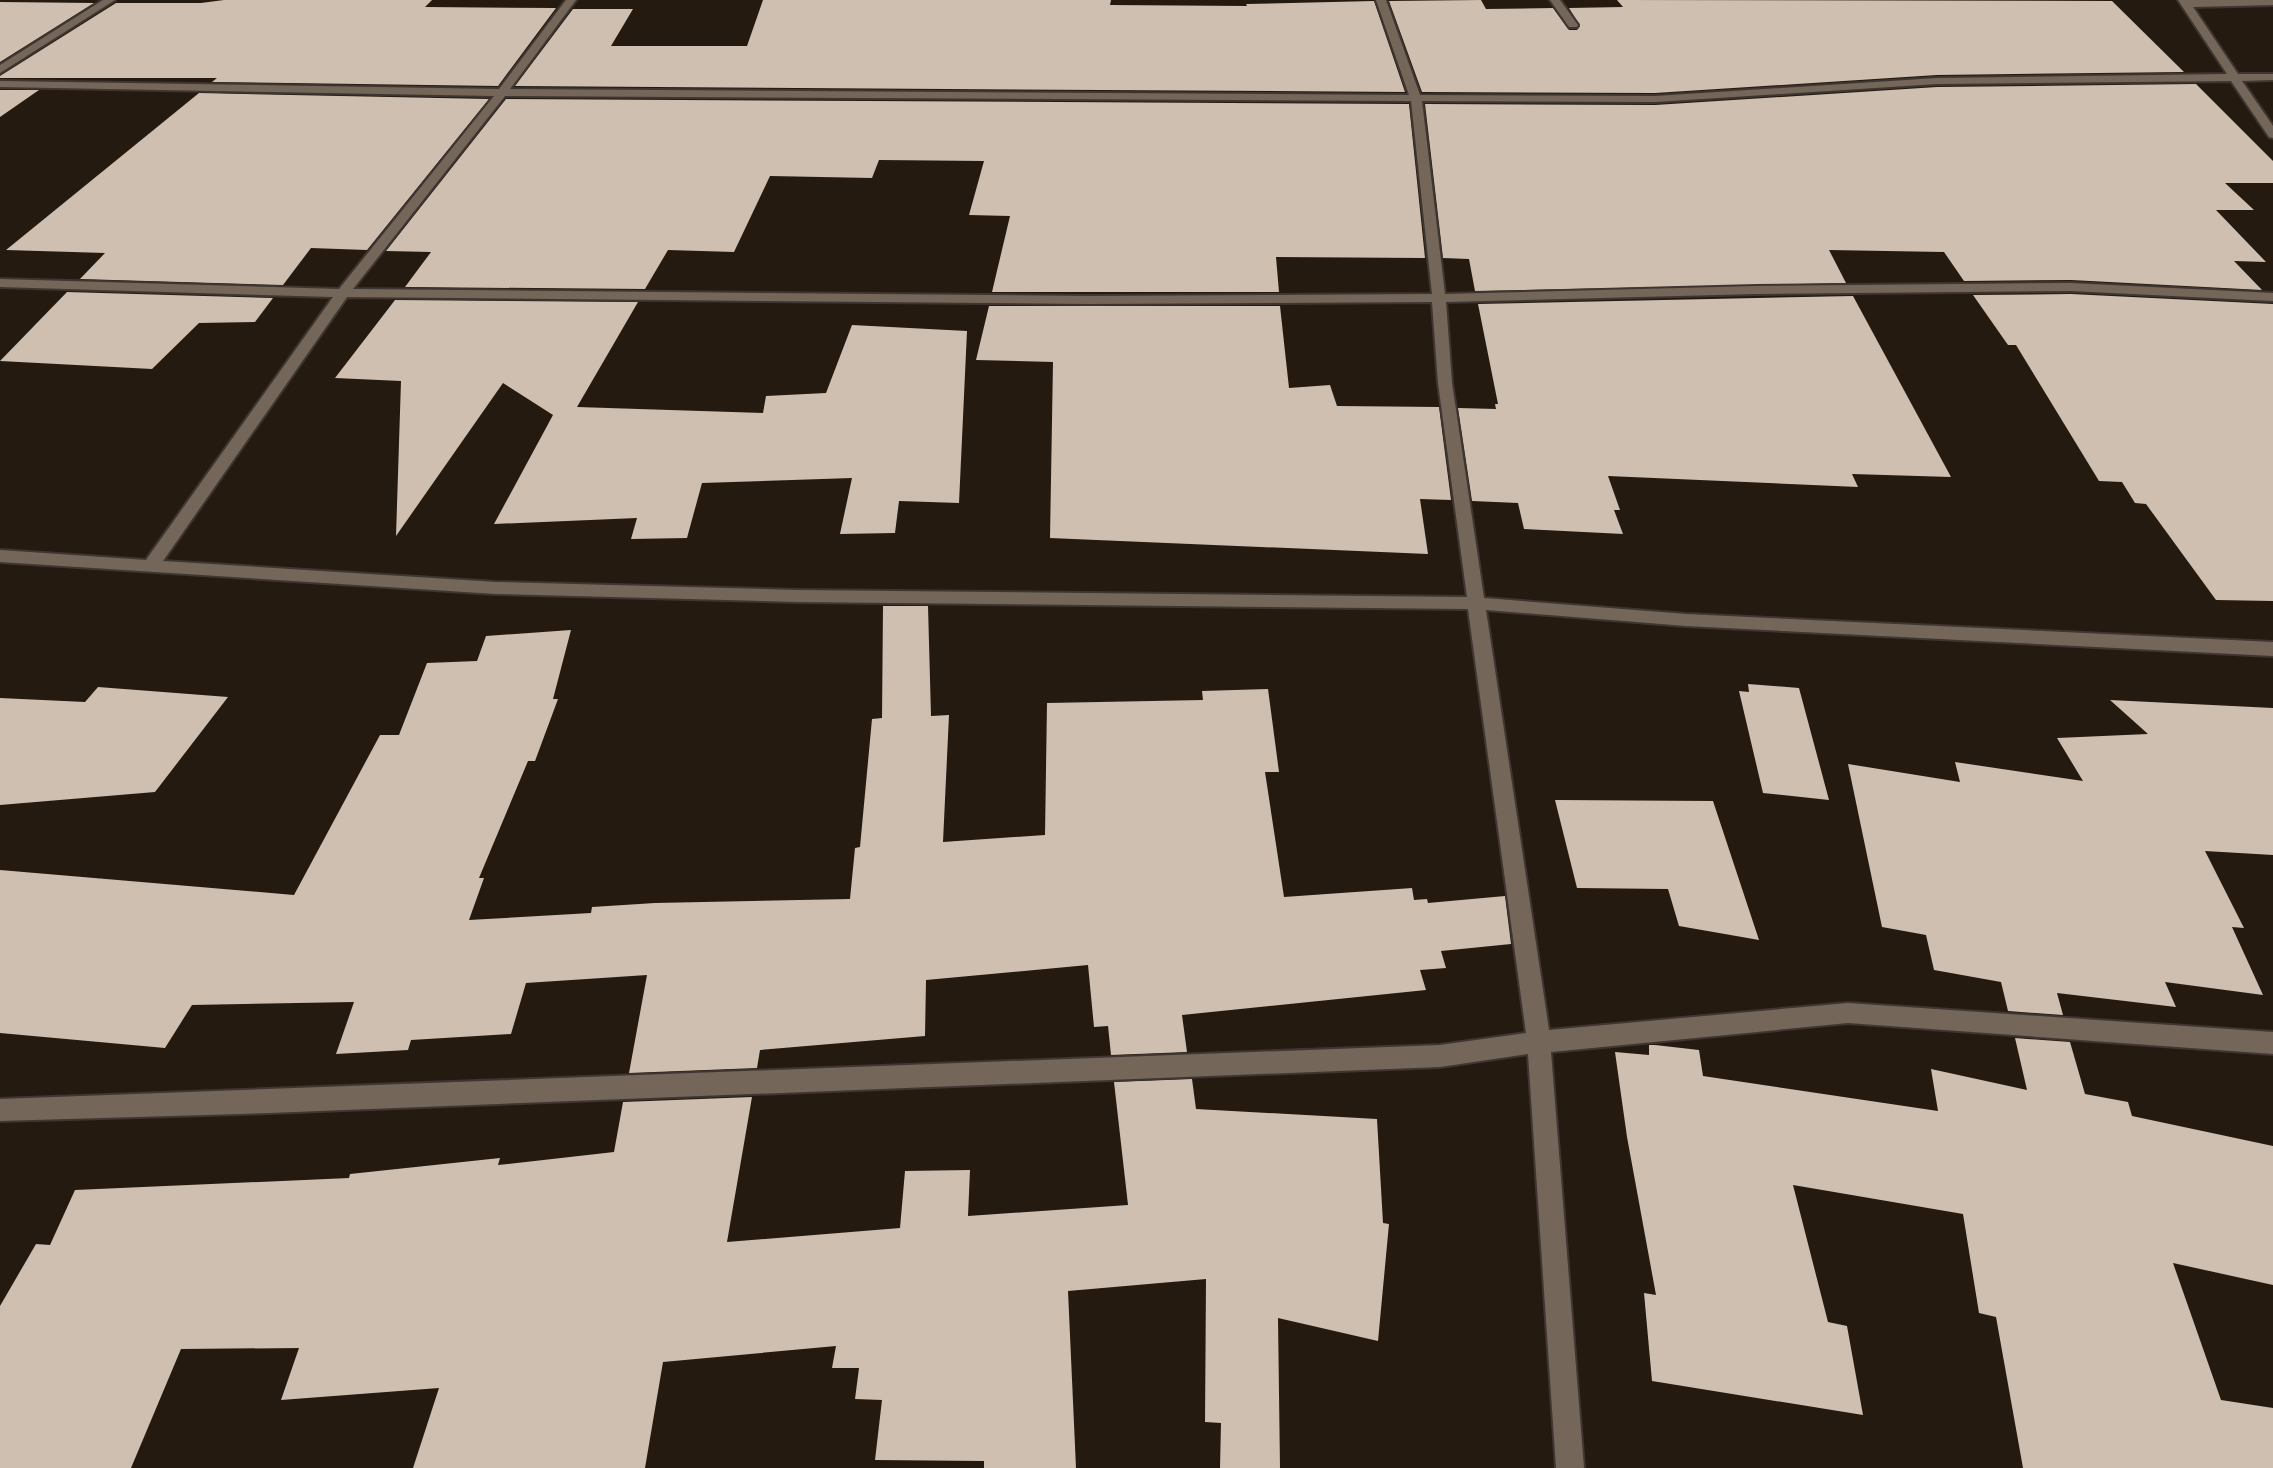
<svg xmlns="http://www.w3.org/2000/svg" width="2273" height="1468" viewBox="0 0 2273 1468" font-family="'Asap Condensed',sans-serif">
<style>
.building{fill:#cebfb1}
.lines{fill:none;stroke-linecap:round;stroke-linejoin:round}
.minor-casing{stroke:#3f3631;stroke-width:4}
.minor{fill:#74675a;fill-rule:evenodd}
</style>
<rect width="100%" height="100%" fill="#251a0f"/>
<!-- building -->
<path class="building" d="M224,0H432L425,7L556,8L498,86L212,82L217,78H0V76L116,3H201Z
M763,0H1111L1110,5L1247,6L1246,4L1374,1L1405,92L515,86L573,9H633L611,46H747Z
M1481,0L1486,9L1553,8L1569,30H1577L1580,26L1569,8L1623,7L1617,0L2112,1L2184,72L1937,75L1655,93L1422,92L1389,1Z
M0,2L94,3L0,62Z
M2196,84L2273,161V183H2225L2254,210H2216L2266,262L2234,261L2262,290L2071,280L1964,281L1944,252L1829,250L1846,283L1475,291L1469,259L1443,258L1425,104L1655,105L1937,87Z
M0,90H39L0,117Z
M199,93L489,99L367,250L311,248L283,285L80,279L105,253L6,250Z
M506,99L1409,104L1425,258L1276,257L1279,292H992L1010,216L969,215L984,161L879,160L872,178L770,176L734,252L668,250L645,289L405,287L431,252L386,251Z
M67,292L273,298L255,322L199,323L152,369L0,361Z
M2071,294L2273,304V601L2216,600L2146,504L2135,503L2122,482L2099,481L2016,345H2008L1973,295Z
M1853,296L1951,477L1852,474L1858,487L1608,476L1620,510H1614L1623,534L1524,529L1518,503L1472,501L1458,408L1496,409L1495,404H1498L1478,304Z
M395,300L638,302L577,407L763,413L766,396L826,393L852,325L967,331L959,503L899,501L895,533L840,534L852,478L702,483L687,538L631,539L637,518L494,524L553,415L503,383L396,536L401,381L335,378Z
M989,306H1280L1289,388L1330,385L1337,406L1439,407L1451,500L1420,499L1428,554L1050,538L1053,362L976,360Z
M883,606H928L931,716L949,715L943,842L1045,835L1047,703L1203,700L1202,691L1268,689L1279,772H1265L1284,897L1412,888L1414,900L1427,899L1428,903L1505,896L1511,944L1441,951L1446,968L1420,970L1426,990L1182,1015L1187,1052L1111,1055L1108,1026L1094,1027L1088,965L926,980L925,1036L760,1050L757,1068L629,1073L647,975L526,983L511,1034L411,1040L408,1050L336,1054L354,1002L192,1005L165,1048L0,1033V870L294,895L380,735H399L427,663L477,661L486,636L571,630L553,699H558L535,761H528L479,878H484L469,920L591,913L592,907L655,903L850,899L855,848L860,847L872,719L882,718Z
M1748,684L1799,688L1829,800L1763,793L1739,691L1749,692Z
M98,687L228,697L155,792L0,805V698L85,702Z
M2110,700L2273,708V855L2205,851L2244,928L2232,927L2263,995L2165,982L2176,1007L2057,993L2063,1015L2008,1011L2001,982L1934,970L1926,935L1882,927L1848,764L1960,782L1955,762L2083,781L2057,738L2148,734Z
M1555,800L1713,801L1759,940L1679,926L1668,889L1577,888Z
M2015,1038L2070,1042L2085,1094L2128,1102L2132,1116L2273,1146V1285L2173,1263L2221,1400L2273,1408V1468H2023L1996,1317L1979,1313L1963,1214L1793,1185L1828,1322L1847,1326L1863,1415L1652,1381L1644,1293L1656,1295L1627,1137L1615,1052L1649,1055V1045H1655L1699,1050L1703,1076L1938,1111L1931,1069L2027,1090Z
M1192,1079L1196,1109L1377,1119L1383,1223L1389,1224L1378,1341L1278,1318L1280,1468H1220L1221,1423L1205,1422L1206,1279L1068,1291L1076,1468H984V1461L875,1460L882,1400L855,1399L859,1368H832L836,1346L663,1362L645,1468H413L439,1388L281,1400L299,1348L181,1349L131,1468H0V1306L36,1244L50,1245L75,1190L349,1178L350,1174L500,1158L498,1165L614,1152L623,1102L752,1097L727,1242L900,1228L905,1171L970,1170L968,1216L1128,1205L1114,1082Z"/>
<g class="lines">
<defs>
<path id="minor" d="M103,0H115L0,73V65Z
M566,0H576L510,89L1409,95L1376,0H1386L1420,95L1655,96L1937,78L2227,74L2178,0H2273V5L2193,7L2238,74H2273V80L2242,81L2273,126V138L2269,137L2231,81L1937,84L1655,102L1422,101L1445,294L1756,286L2071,283L2273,293V301L2071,291L1756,294L1446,302L1452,383L1484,598L1686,614L2273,642V656L1686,626L1486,610L1549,1030L1848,1003L2273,1032V1054L1848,1023L1551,1052L1584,1468H1556L1528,1054L1440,1067L269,1113L0,1121V1099L1440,1045L1526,1033L1468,609L797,602L496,594L0,562V550L146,560L333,297L0,287V279L339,289L494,96L0,87V81L499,89ZM505,96L1411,101L1432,294L1089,296L353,289ZM347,297L1089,304L1432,302L1438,383L1467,597L797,590L496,582L163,561Z
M1550,0H1560L1578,25L1577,27H1569Z"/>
</defs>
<!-- minor casing -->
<use href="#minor" class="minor-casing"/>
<!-- minor -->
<use href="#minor" class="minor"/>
</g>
</svg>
